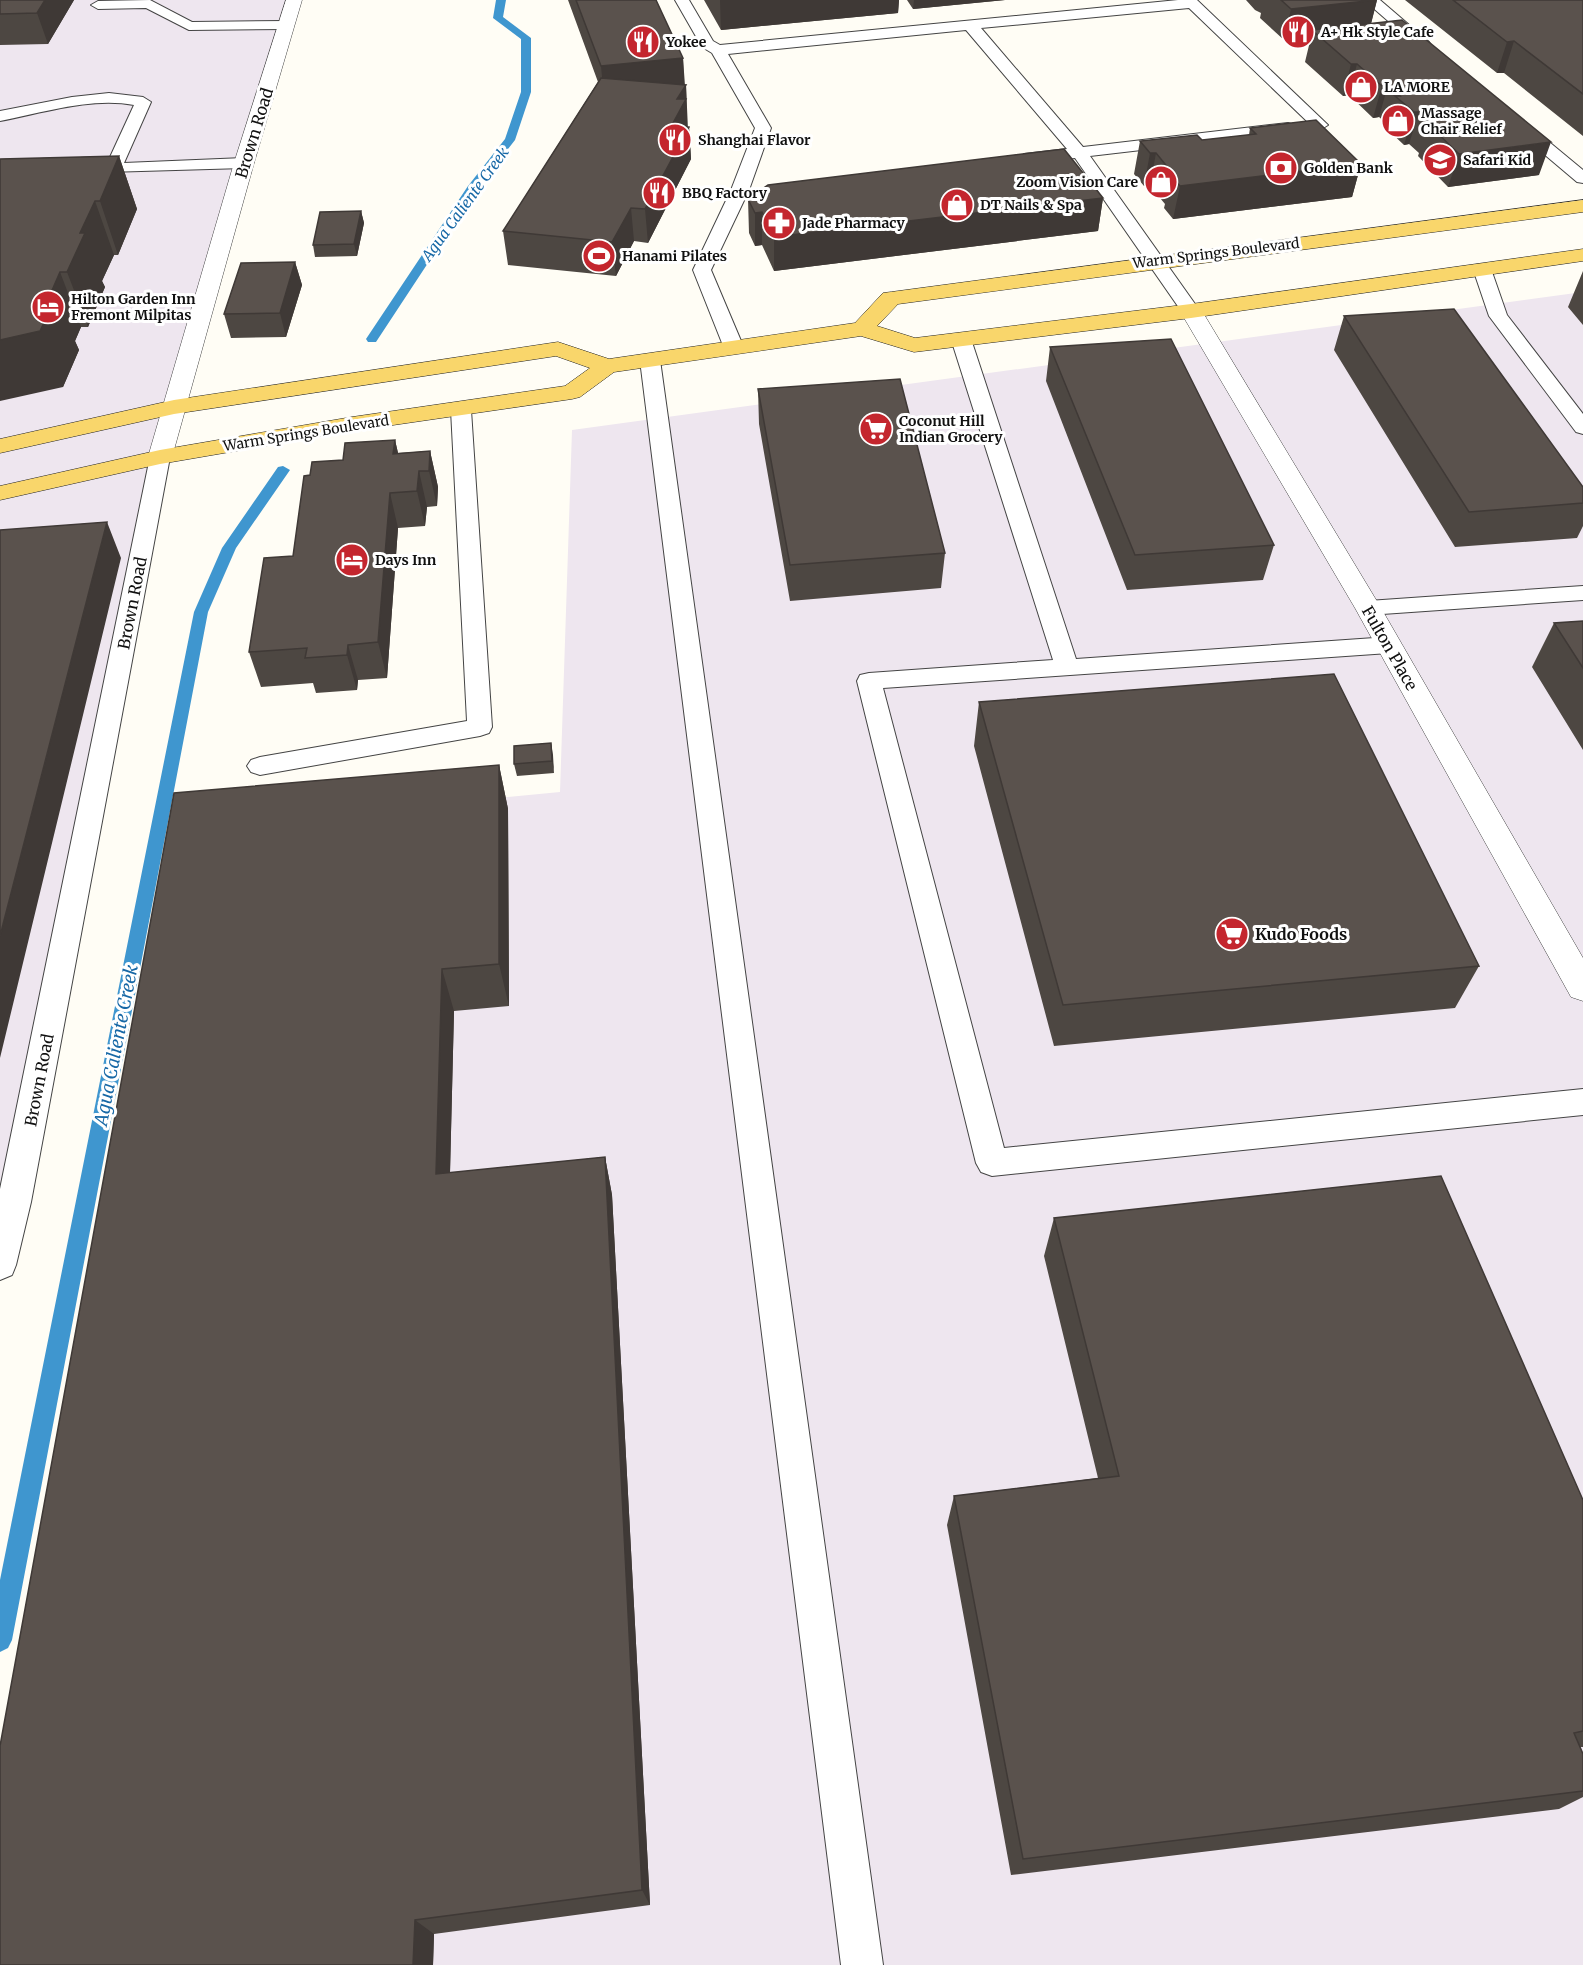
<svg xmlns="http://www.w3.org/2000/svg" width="1583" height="1965" viewBox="0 0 1583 1965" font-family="Merriweather,serif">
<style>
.industrial{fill:#eee6ef}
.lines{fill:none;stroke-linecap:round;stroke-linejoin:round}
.stream{fill:#3f96cf;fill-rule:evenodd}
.service-casing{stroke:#444;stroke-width:2}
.minor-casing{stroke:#444;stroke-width:1}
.primary-casing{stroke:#222;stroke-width:1}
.service{fill:#fff;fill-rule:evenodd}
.minor{fill:#fff;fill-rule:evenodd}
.primary{fill:#f9d66b;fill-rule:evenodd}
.wall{fill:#4d4742}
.shaded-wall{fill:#3f3936}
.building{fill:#5a524d;stroke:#3f3936;stroke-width:1.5}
.labels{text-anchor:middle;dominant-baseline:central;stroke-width:6;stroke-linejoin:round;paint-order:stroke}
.far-poi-label{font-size:14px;font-weight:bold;fill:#111;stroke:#fff;text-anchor:start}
.far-street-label{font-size:14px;fill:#111;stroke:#fff}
.far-water-label{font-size:15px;font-style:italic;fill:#1768a6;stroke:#fff}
.street-label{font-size:16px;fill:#111;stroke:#fff}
.poi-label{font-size:16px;font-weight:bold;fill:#111;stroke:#fff;text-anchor:start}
.water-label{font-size:18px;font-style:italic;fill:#1768a6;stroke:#fff}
</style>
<rect width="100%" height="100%" fill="#fffdf5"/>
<!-- industrial -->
<path class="industrial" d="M0,0H286L174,407L0,1265Z
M1583,292V1965H0L182,828L560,792L572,430Z"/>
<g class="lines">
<!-- stream -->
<path class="stream" d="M496,0H506L503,17L531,38V92L515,140L476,190L376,342H368L366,339L468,186L505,139L521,92V39L493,18Z
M283,466L290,470L236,548L208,612L12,1640L8,1648L0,1652V1580L194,612L222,548L278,467Z"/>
<defs>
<path id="service" d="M150,0L192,22L287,21L294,25L287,29L189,30L146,8L98,9L91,5L98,1Z
M675,0H689L713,41L720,45L1178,0H1197L1328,125L1320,130L1314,128L1189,8L981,28L1083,147L1288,123L1294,125L1296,128L1288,133L1090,156L1200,311L1198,315H1184L1075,158L1030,163L1024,162L1022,158L1024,154L1067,149L966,30L728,54L771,128L749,190L711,270L744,348L741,352H727L724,348L693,270L731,190L755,128L712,53L702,47Z
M1364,0H1380L1429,42L1431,45L1429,48H1419Z
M109,93L143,97L151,102L124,163L244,158L252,163L244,168L107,172L105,168L134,105C90,97 43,113 0,121V111L72,97Z
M1519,120L1525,122L1583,170V183L1577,182L1513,128L1511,125Z
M1482,264L1488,265L1491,269L1507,315L1583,414V434L1576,432L1489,316L1473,269L1476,265Z
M961,333L968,335L971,339L1076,659L1389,637L1397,640L1401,645L1397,650L1389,653L883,688L1004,1148L1583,1089V1115L992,1176L981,1172L976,1163L857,681L860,675L869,673L1053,660L951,339L954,335Z
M650,354L657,356L660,360L883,1965H841L640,360L643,356Z
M461,404L468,406L471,410L492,727L489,733L480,736L260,775L251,772L247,766L251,760L260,757L467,721L451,410L454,406Z
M160,451L167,453L170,457L31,1202L16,1265L12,1275L0,1280V1189L150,457L153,453Z
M1583,586V600L1368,615L1360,613L1356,608L1360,603L1368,601Z"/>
<path id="minor" d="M286,0H302L254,163L172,457L169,462L160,464L151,462L148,457L234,163Z
M1191,304L1199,306L1202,311L1381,608L1583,958V1001L1571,997L1355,608L1180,311L1183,306Z"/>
<path id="primary" d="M1583,200V212L898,304L877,326L915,338L1191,304L1583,249V261L1191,318L914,352L861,336L614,372L580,397L572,399L352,431L160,464L0,500V486L160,450L352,417L565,386L590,368L556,356L174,414L0,453V439L174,400L558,342L609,359L855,323L883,293L891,292Z"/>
</defs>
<!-- service casing -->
<use href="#service" class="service-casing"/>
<!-- minor casing -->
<use href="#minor" class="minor-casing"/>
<!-- primary casing -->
<use href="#primary" class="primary-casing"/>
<!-- service -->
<use href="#service" class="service"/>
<!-- minor -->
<use href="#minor" class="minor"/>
<!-- primary -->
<use href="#primary" class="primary"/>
</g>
<!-- wall -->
<path class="wall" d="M0,0H74L48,44L0,45Z
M568,0H656L683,58L684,85H686L687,127H689L691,159L648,243L634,241L616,276L508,265L503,231L598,82Z
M704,0H899L898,13L721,30Z
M907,0H1005L913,9Z
M1246,0H1377L1371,24L1539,175L1448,187L1418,156L1419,153L1409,144L1404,145L1386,128L1387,124L1379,117L1373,118L1349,95L1343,96L1305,62L1311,37L1284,40L1260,18L1261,13L1255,10Z
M1405,0H1583V136L1504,73H1497Z
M1250,128L1361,164L1352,197L1173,219L1164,208L1165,204L1150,186H1144L1134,174L1140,141L1202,140L1249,135Z
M119,156L137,209L118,255H114L102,281L105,287L88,327H81L75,341L79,350L63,387L0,159Z
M1103,198L1098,231L774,271L762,245L755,246L749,233L748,199Z
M361,211L364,223L357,256L315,257L313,245Z
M295,262L302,285L286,337L231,338L224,314Z
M1583,271V325L1568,307Z
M1344,316L1583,487V526L1577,538L1455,547L1334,350Z
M1050,347L1274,545L1263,580L1127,590L1046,381Z
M758,389L945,553L941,588L790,601L759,424Z
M395,440L398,453L430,451L438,487L437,506L427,507L425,526L398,528L387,678L358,680L357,690L316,693L313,683L261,687L249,652L293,556L343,460Z
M1583,621V750L1532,667L1554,623Z
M979,702L1479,966L1455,1008L1054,1046L974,746Z
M551,743L554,773L517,776L514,764Z
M499,765L508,809L509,1006L454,1011L450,1173L605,1157L612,1195L650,1905L434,1934L433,1965H0Z
M1054,1218L1583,1500V1747H1580L1583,1754V1797L1559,1809L1011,1875L947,1525L954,1496L1098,1478L1044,1256Z"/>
<!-- shaded-wall -->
<path class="shaded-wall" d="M45,0H74L48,44L37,13Z
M720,0H899L898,13L721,30Z
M914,0H1005L913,9Z
M1377,0L1369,31L1312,30L1311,37L1284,40L1291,9Z
M1514,41L1504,73H1497L1507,42Z
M683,58L685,86L686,85L688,130L689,127L691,159L648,243L645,209L604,98L601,66Z
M1351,64H1357L1349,95L1343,96Z
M1388,85L1379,117L1373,118L1382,86Z
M1414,112H1419L1409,144L1404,145Z
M1551,142L1539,175L1448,187L1459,154Z
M1150,153H1156L1150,186H1144Z
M119,156L137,209L118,255L100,201Z
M1361,164L1352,197L1173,219L1180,186Z
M1103,198L1098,231L774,271V237Z
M95,201L114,255L102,281L105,287L88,327L67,272L80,233Z
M631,208L634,241L616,276L612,242Z
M361,211L364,223L357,256L354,244Z
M762,212V245L755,246V213Z
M295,262L302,285L286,337L280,313Z
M60,272L81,327L75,341L79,350L63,387L0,401V340L50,295Z
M395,440L403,475L393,454Z
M430,451L438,487L437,506L429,471Z
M419,471L427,507L425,526L417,491Z
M390,493L398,528L387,678L378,642Z
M107,522L121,558L0,1058V936Z
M348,645L358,680L357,690L347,655Z
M551,743L553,755L554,773L552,761Z
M499,765L508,809L509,1006L499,964Z
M442,969L454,1011L449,1212L436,1174Z
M605,1157L612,1195L650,1905L642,1890Z
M415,1920L434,1934L433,1965H413Z"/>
<!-- building -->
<path class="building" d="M0,0H45L37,13L0,14Z
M576,0H656L683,58L601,66Z
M1281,0H1376L1291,9Z
M1453,0H1583V94L1514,41L1507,42Z
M1402,20L1551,142L1459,154L1428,124L1432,123L1419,112H1414L1395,96H1400L1388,85L1382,86L1357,64H1351L1312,30Z
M601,78L686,85L677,99H686L672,125L689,127L645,209L631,208L612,242L503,231Z
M1316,120L1361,164L1180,186L1170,175H1174L1156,153H1150L1140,141L1197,135L1202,140L1256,134L1250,128Z
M1064,149L1103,198L774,237L762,212L755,213L748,199L768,185Z
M119,156L100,201H95L80,233H85L67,272H60L50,295H57L40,331L0,340V159Z
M361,211L354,244L313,245L320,212Z
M295,262L280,313L224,314L241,263Z
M1454,309L1583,487V503L1469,512L1344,316Z
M1171,339L1274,545L1135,555L1050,347Z
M900,379L945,553L790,565L758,389Z
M395,440L393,454L430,451L429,471H419L417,491L390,493L378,642L348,645L347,655L305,658L307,648L249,652L264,558L293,556L304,476L310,475L312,462L343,460L345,443Z
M107,522L0,936V530Z
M1583,621V668L1554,623Z
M1334,674L1479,966L1063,1005L979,702Z
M551,743L552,761L514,764V746Z
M499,765V964L442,969L436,1174L605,1157L642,1890L415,1920L413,1965H0V1746L174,793Z
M1441,1176L1583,1500V1731L1574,1733L1583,1754V1791L1023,1859L954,1496L1119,1476L1054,1218Z"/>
<!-- icons -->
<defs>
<symbol id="restaurant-disc" viewBox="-11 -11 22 22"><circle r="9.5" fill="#c4262e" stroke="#fff"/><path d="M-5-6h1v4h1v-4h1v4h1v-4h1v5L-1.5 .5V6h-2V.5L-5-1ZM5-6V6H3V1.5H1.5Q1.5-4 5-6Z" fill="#fff"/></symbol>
<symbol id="shop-disc" viewBox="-11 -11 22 22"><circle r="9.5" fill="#c4262e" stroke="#fff"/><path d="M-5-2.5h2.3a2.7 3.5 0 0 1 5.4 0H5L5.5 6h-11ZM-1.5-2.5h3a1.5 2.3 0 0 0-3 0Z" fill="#fff"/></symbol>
<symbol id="school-disc" viewBox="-11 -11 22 22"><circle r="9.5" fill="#c4262e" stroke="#fff"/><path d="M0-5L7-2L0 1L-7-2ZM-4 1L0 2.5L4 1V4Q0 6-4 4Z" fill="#fff"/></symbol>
<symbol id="bank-disc" viewBox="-11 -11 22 22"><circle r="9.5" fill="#c4262e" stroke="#fff"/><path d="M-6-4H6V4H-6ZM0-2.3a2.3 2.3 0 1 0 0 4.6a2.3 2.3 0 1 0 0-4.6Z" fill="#fff"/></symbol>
<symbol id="pharmacy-disc" viewBox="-11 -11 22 22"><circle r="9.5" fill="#c4262e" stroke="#fff"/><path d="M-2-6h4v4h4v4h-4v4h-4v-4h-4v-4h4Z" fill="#fff"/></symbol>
<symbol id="stadium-disc" viewBox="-11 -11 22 22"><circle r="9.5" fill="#c4262e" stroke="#fff"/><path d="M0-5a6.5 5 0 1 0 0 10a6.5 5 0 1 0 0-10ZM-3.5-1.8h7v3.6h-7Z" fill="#fff"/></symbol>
<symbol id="hotel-disc" viewBox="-11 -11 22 22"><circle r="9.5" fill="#c4262e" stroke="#fff"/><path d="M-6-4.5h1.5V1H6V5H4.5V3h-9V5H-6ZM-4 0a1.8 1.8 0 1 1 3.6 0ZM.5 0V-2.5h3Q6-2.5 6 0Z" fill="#fff"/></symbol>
<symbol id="supermarket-disc" viewBox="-11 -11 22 22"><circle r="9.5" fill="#c4262e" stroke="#fff"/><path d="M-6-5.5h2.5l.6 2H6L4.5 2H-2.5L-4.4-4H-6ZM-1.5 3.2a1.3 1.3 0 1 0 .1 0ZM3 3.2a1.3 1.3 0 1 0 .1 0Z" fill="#fff"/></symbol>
</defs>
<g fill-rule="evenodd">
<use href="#restaurant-disc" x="1279" y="13" width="38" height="38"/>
<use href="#restaurant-disc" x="624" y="23" width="38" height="38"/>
<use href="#shop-disc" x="1342" y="68" width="38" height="38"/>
<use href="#shop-disc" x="1379" y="102" width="38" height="38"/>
<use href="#restaurant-disc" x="656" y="121" width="38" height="38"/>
<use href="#school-disc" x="1421" y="141" width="38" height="38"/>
<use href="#bank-disc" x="1262" y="149" width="38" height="38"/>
<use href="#shop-disc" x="1142" y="163" width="38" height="38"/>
<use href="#restaurant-disc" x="640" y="174" width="38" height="38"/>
<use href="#shop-disc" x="938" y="186" width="38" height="38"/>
<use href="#pharmacy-disc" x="760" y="204" width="38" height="38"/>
<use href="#stadium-disc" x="580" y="237" width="38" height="38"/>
<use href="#hotel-disc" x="29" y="288" width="38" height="38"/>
<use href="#supermarket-disc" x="857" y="410" width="38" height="38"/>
<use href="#hotel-disc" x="333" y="541" width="38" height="38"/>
<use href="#supermarket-disc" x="1213" y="915" width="38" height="38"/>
</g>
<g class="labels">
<!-- far-poi labels -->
<g class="far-poi-label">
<text x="1321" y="32">A+ Hk Style Cafe</text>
<text x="666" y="42">Yokee</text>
<text x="1384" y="87">LA MORE</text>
<text x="1421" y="113">Massage<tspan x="1421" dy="16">Chair Relief</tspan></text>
<text x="698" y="140">Shanghai Flavor</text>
<text x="1463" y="160">Safari Kid</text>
<text x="1304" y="168">Golden Bank</text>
<text x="1138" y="182" text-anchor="end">Zoom Vision Care</text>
<text x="682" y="193">BBQ Factory</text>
<text x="980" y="205">DT Nails &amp; Spa</text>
<text x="802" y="223">Jade Pharmacy</text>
<text x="622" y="256">Hanami Pilates</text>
<text x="71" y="299">Hilton Garden Inn<tspan x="71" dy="16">Fremont Milpitas</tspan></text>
<text x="899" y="421">Coconut Hill<tspan x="899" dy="16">Indian Grocery</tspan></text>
<text x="375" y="560">Days Inn</text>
</g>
<!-- far-street labels -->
<g class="far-street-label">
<text transform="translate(1216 253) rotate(-7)">Warm Springs Boulevard</text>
<text transform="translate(306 433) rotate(-9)">Warm Springs Boulevard</text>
</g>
<!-- far-water labels -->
<g class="far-water-label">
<text transform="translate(465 204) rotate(-54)">Agua Caliente Creek</text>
</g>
<!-- street labels -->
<g class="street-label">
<text transform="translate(254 133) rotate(-73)">Brown Road</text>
<text transform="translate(132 603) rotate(-79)">Brown Road</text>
<text transform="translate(1390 648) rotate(60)">Fulton Place</text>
<text transform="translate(39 1080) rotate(-79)">Brown Road</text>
</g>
<!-- poi labels -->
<g class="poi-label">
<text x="1255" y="934">Kudo Foods</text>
</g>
<!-- water labels -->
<g class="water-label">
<text transform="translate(116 1045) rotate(-79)">Agua Caliente Creek</text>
</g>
</g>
</svg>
